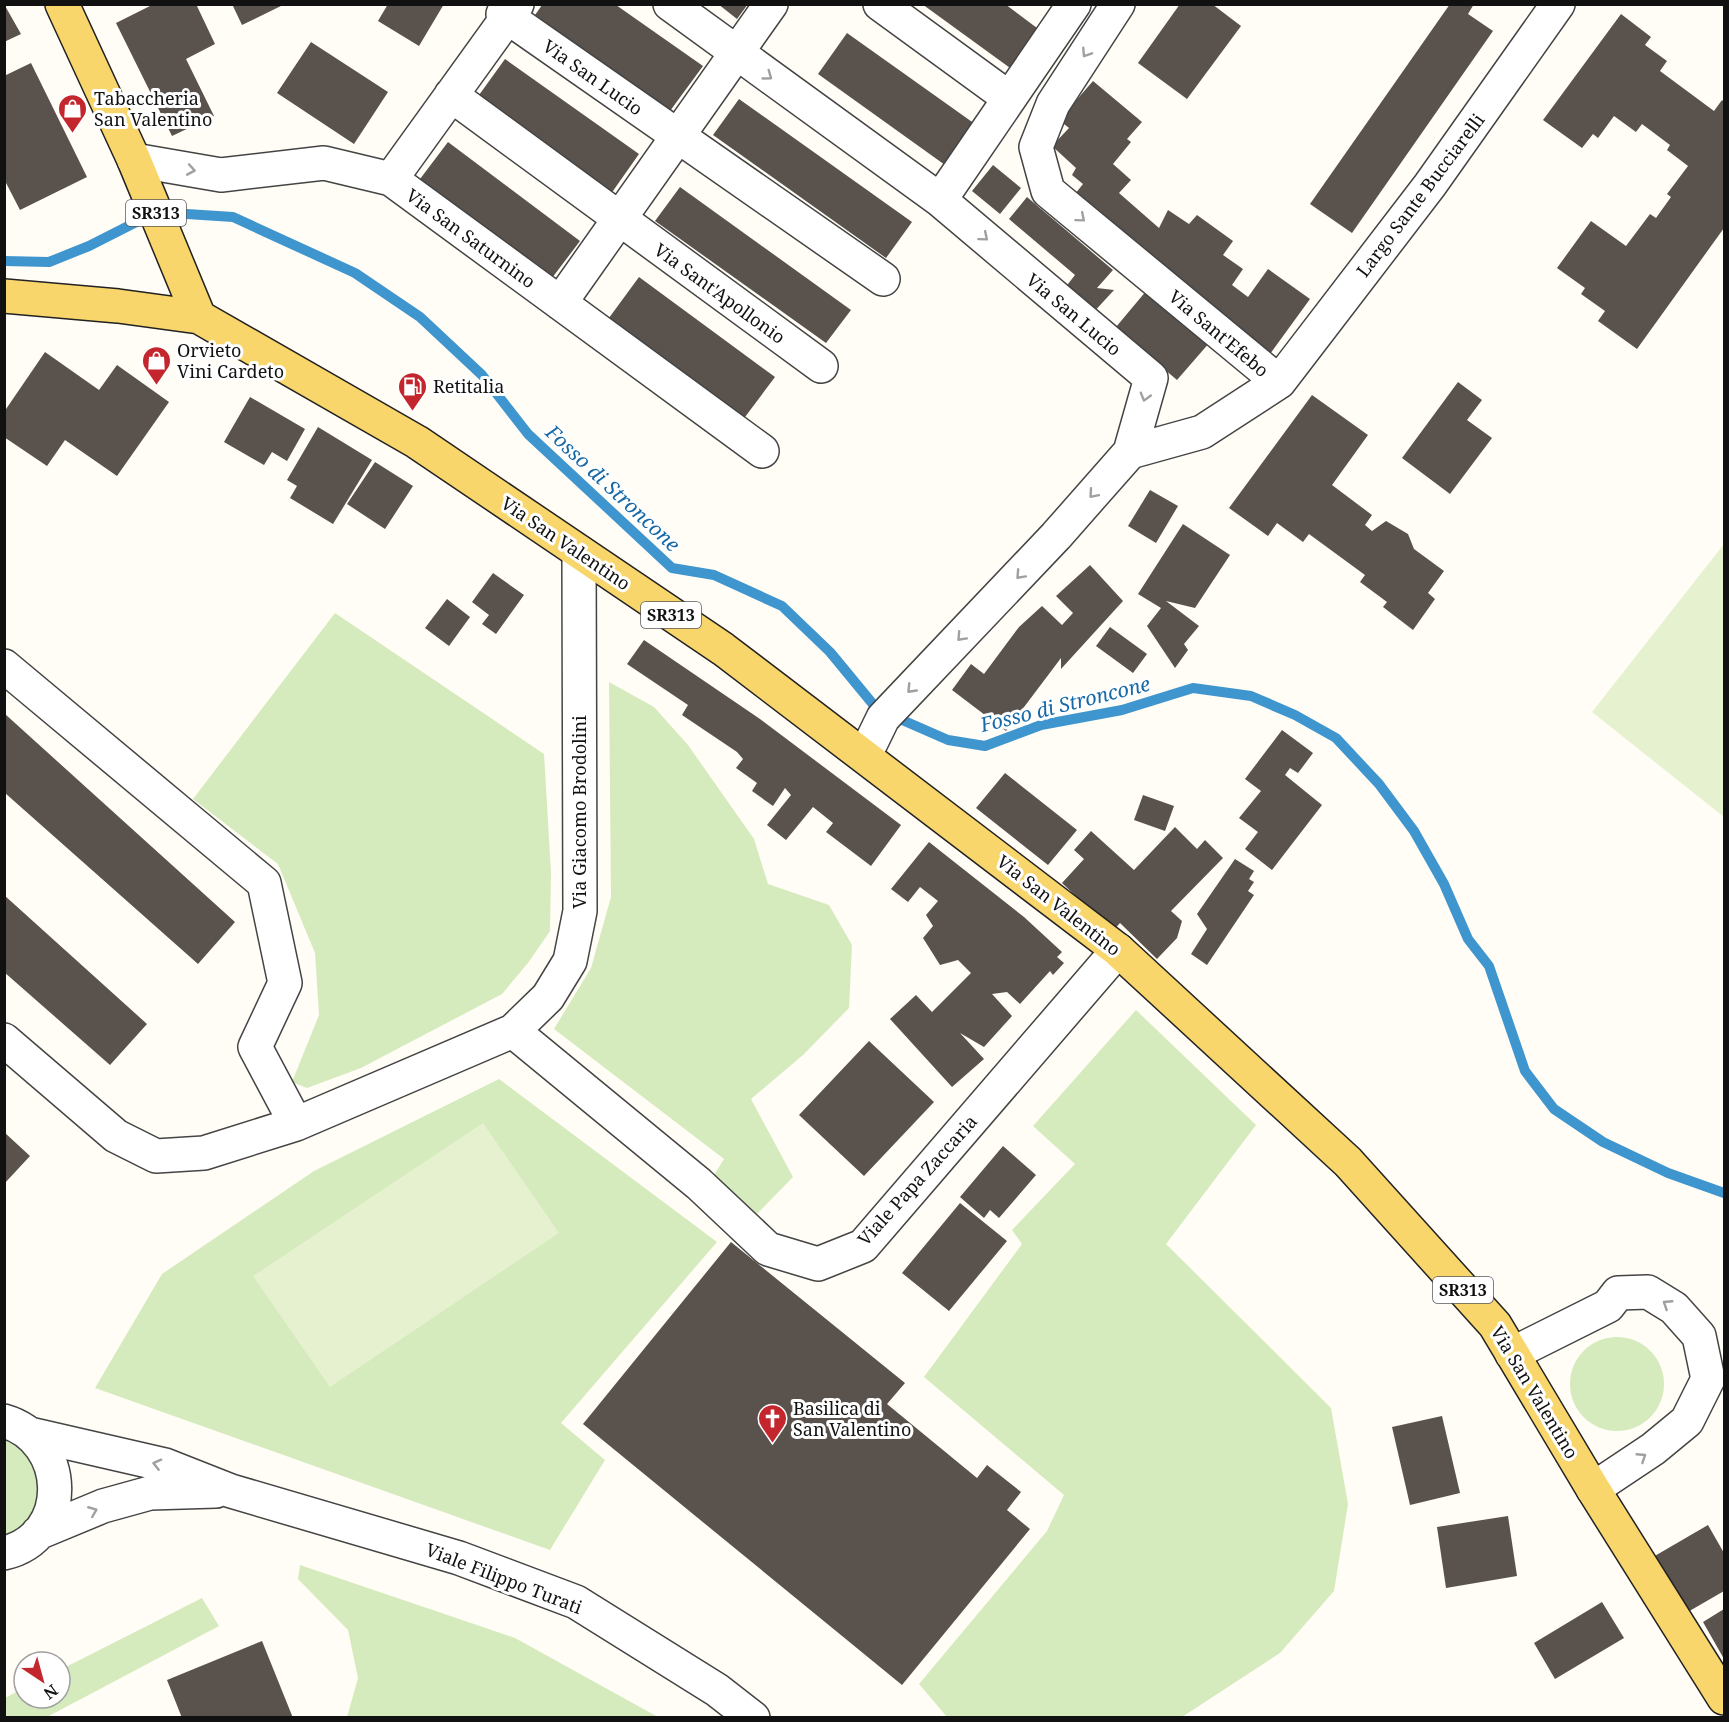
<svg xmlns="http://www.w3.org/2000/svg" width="1729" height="1722" viewBox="0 0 1729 1722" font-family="'Noto Serif',serif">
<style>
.green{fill:#d5ebbd}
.pitch{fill:#e6f2cf}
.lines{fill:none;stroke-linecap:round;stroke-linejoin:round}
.stream{stroke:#3f96cf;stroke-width:10}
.building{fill:#5a524d}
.minor-casing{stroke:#444;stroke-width:36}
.major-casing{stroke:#222;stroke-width:36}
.minor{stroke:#fff;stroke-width:33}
.major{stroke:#f9d66b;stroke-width:33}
.oneway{stroke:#a0a0a0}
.labels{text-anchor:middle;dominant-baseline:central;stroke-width:6;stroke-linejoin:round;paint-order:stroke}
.shield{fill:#fff;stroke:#585858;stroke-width:1.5}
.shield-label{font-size:16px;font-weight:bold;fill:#111}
.street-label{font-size:18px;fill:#111;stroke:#fff}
.poi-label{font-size:18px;fill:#111;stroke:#fff;text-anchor:start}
.water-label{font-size:20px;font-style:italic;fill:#1768a6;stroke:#fff}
</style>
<rect width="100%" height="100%" fill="#fffdf5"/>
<!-- green -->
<path class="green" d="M335,613L544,754L551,873L550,931L528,963L502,994L361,1068L307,1088L292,1082L319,1015L315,953L278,864L193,799Z
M609,682L654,707L688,745L754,839L768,884L829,905L852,945L849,1008L803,1055L751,1099L793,1177L756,1215L714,1175L724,1159L554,1029L591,968L611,897Z
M1136,1010L1256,1125L1166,1244L1331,1408L1348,1504L1334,1591L1280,1653L1182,1717H947L919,1684L1047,1531L1064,1495L924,1377L1022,1244L1012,1230L1075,1164L1033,1126Z
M499,1079L717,1242L561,1423L605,1460L550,1550L95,1388L162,1274L314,1171Z
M1570 1384a47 47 0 1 1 94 0a47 47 0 1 1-94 0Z
M4,1437C40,1446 52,1494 29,1522C23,1529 13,1533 4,1536Z
M300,1565L515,1638L658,1717H347L358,1678L348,1630L298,1579Z
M202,1598L219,1626L47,1717H5V1698L24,1688V1698H60V1670Z"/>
<!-- pitch -->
<path class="pitch" d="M1724,544V817L1592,712Z
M483,1123L559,1233L330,1387L253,1276Z"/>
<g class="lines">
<!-- stream -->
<path class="stream" d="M4,261L49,262L89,246L156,212L233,217L355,273L420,317L482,375L528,434L672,568L714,575L782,606L830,652L877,709L948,740L985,746L1041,725L1122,710L1193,688L1251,696L1295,715L1336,738L1379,784L1414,831L1444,884L1468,939L1489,966L1525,1071L1554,1109L1603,1142L1668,1173L1724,1193"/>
</g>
<!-- building -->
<path class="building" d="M4,4L21,34L4,42Z
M154,4H196L215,44L186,59L214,116L172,136L116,23Z
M232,4H285L242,25Z
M388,4H444L419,46L378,21Z
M718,4H748L737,19Z
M922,4H1005L1045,34L1017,73Z
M1180,4H1212L1241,26L1187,99L1138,63Z
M1450,4H1474L1468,14L1493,31L1352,233L1310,204Z
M542,5H616L703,66L670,111L535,15Z
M1621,14L1651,37L1645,45L1667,61L1660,71L1714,111L1722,100L1724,102V228L1637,349L1598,321L1605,311L1581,294L1585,288L1557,268L1591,221L1626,246L1650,214L1656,218L1671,197L1667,194L1688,166L1667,150L1670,145L1642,124L1636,132L1614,116L1598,138L1593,134L1582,148L1543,120Z
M847,33L982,129L952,170L818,74Z
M311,42L388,92L354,144L277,93Z
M505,59L639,154L608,198L474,102Z
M31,63L87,177L20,210L4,179V76Z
M1093,81L1142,122L1127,139L1131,142L1113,164L1131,180L1119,193L1159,228L1168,210L1189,224L1197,215L1233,241L1223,255L1243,269L1232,285L1248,297L1268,269L1310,299L1270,354L1075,194L1083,184L1072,175L1076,168L1052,146L1069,128L1059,120Z
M739,99L912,222L886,258L713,135Z
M448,142L580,241L549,282L417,183Z
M993,165L1021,188L1000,214L972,191Z
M680,187L851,310L826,343L655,221Z
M1027,197L1113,270L1097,288L1114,290L1092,314L1061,293L1075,275L1009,219Z
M639,277L775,377L742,421L606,322Z
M1147,290L1210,342L1177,380L1157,363L1136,356L1142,348L1116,327Z
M45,352L99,390L117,365L169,402L117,476L65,440L47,466L4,437V412Z
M1458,382L1482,400L1467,420L1492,438L1450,494L1402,458Z
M1312,395L1368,435L1332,485L1372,515L1365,525L1372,531L1386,521L1408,534L1414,549L1444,571L1428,593L1435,599L1413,630L1383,607L1387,602L1360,582L1365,575L1309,534L1303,542L1277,523L1268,536L1229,508Z
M250,397L305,429L287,461L272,452L264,465L224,442Z
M318,427L372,460L333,524L290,498L297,486L287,480Z
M375,462L413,486L385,529L347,504Z
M1150,490L1178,506L1156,543L1128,526Z
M1183,524L1230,555L1195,608L1166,601L1199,626L1184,644L1188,650L1175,668L1147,626L1161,608L1138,594Z
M1090,565L1123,601L1061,669V658L1006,731L952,690L971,664L984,674L1019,627L1042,606L1062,625L1073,613L1056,596Z
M493,573L524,595L496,634L482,624L489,615L472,602Z
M447,599L470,617L449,646L425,628Z
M1110,627L1147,654L1133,673L1096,646Z
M644,640L760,719L901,825L871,866L826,832L833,823L813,807L786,840L767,825L791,795L785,788L773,806L752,791L757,783L736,768L743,759L737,752L682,715L688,705L627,664Z
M5,714L235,922L198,964L5,793Z
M1282,730L1313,753L1298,773L1290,768L1285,775L1322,805L1272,870L1245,849L1258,832L1239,818L1261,791L1245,779Z
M1005,773L1077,830L1048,865L976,808Z
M1143,795L1174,806L1165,831L1134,820Z
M1175,827L1197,849L1205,840L1223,858L1171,911L1182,921L1177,938L1157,959L1120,923L1113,931L1062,883L1084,859L1074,850L1091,831L1134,870Z
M929,842L1024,917L1062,952L1057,957L1064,963L1053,975L1050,971L1020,1004L1007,992L992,994L1012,1016L984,1047L960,1033L984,1059L952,1087L890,1019L916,995L932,1012L971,973L958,960L940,965L923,938L933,926L926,915L938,901L920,887L908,902L891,889Z
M1235,859L1254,871L1249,879L1254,882L1248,891L1254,895L1207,965L1191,954L1207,929L1197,914Z
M4,895L147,1024L110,1065L4,972Z
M869,1041L934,1102L864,1176L799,1115Z
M4,1132L30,1156L4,1184Z
M1003,1146L1036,1175L999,1218L990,1210L984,1218L960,1197Z
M960,1203L1007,1241L949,1311L902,1273Z
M731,1242L905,1383L887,1404L977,1478L987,1465L1021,1492L1007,1510L1030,1529L902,1685L583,1424Z
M1442,1416L1460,1493L1410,1505L1392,1427Z
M1508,1516L1517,1576L1446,1588L1437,1527Z
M1708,1525L1724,1553V1591L1686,1613L1653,1557Z
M1602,1602L1624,1638L1555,1679L1534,1643Z
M1724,1609V1659L1703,1622Z
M262,1641L293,1718H182L167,1680Z"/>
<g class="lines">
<defs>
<path id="minor" d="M670,4L940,200L1151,378L1130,452
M880,4L1009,98
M1118,4L1053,104L1036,147L1048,191L1279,382
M503,14L883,279
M451,95L821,366
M134,160L221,175L324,163L391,179L762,451
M391,179L517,4
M940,200L1074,4
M560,303L771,4
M4,666L264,883L285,983L255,1047L296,1124
M865,755L883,718L1056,536L1130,452L1202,432L1279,382L1430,185L1558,4
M513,1031L699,1184L768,1249L818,1264L863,1246L1118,950
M4,1040L116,1136L156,1156L204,1153L296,1124L513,1031L548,997L570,961L580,911L579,552
M1512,1354L1608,1306L1618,1293L1648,1292L1674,1308L1699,1336L1708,1379L1687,1421L1653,1449L1593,1489
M4,1421C70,1440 73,1537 4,1553
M30,1434L165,1465L231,1491L459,1558L576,1602L717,1690L753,1718
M38,1533L103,1506L150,1493L216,1491"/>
<path id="major" d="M62,4L134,160L199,317
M4,296L118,306L199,317L417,442L723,649L1118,950L1348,1162L1495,1325L1593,1489L1724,1698"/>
</defs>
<!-- minor casing -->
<use href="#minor" class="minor-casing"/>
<!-- major casing -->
<use href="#major" class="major-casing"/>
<!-- minor -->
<use href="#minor" class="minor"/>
<!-- major -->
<use href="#major" class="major"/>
</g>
<!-- one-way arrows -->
<defs><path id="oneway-chevron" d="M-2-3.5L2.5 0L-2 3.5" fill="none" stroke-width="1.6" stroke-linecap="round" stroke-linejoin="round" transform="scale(1.5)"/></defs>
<g class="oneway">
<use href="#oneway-chevron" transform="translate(1086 53) rotate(123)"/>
<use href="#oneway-chevron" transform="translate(768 76) rotate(36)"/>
<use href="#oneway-chevron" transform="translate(191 170) rotate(10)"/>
<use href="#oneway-chevron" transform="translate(1081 218) rotate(40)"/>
<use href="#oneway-chevron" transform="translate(984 237) rotate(40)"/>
<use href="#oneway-chevron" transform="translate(1145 397) rotate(106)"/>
<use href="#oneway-chevron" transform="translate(1093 494) rotate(131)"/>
<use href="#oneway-chevron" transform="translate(1020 575) rotate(133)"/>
<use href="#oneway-chevron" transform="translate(961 637) rotate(133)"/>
<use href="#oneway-chevron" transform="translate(911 689) rotate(134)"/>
<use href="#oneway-chevron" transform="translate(1667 1304) rotate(-147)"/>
<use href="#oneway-chevron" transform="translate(1642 1457) rotate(-33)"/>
<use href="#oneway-chevron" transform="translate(157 1464) rotate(-166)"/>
<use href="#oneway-chevron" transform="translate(93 1511) rotate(-22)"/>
</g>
<!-- icons -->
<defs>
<symbol id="shop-pin" viewBox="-11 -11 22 30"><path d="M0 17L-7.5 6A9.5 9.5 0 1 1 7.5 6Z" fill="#c4262e" stroke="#fff"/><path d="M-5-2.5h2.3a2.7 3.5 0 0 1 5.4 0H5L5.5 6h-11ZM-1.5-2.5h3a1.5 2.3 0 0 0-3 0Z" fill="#fff"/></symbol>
<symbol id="fuel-pin" viewBox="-11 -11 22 30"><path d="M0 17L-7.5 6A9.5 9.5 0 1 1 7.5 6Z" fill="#c4262e" stroke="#fff"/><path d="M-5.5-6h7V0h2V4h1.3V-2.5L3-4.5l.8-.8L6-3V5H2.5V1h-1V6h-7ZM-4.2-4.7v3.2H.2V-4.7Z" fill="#fff"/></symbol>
<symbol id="church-pin" viewBox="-11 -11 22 30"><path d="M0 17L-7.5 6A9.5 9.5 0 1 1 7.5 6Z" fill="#c4262e" stroke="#fff"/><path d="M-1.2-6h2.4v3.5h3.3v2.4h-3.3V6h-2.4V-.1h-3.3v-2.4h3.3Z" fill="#fff"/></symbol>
</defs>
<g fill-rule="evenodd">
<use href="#shop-pin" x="56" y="92" width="33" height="45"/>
<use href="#shop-pin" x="140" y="344" width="33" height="45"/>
<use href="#fuel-pin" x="396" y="370" width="33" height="45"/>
<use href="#church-pin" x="756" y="1402" width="33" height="45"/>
</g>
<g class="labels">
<!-- shield labels -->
<g class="shield">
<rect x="126" y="200" width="60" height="26" rx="4.5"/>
<rect x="641" y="602" width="60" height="26" rx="4.5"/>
<rect x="1433" y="1277" width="60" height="26" rx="4.5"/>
</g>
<g class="shield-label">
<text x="156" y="213">SR313</text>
<text x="671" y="615">SR313</text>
<text x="1463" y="1290">SR313</text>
</g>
<!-- street labels -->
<g class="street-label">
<text transform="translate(593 77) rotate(35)">Via San Lucio</text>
<text transform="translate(1420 195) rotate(-53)">Largo Sante Bucciarelli</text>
<text transform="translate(471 238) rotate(36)">Via San Saturnino</text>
<text transform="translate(720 293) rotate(36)">Via Sant'Apollonio</text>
<text transform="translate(1074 314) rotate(40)">Via San Lucio</text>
<text transform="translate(1219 333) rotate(40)">Via Sant'Efebo</text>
<text transform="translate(566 543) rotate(34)">Via San Valentino</text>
<text transform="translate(579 812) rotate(-90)">Via Giacomo Brodolini</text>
<text transform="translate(1059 905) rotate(38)">Via San Valentino</text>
<text transform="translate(917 1180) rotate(-48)">Viale Papa Zaccaria</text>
<text transform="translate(1535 1392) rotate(59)">Via San Valentino</text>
<text transform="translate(504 1578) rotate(21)">Viale Filippo Turati</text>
</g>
<!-- poi labels -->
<g class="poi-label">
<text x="94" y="98">Tabaccheria<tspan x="94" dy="21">San Valentino</tspan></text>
<text x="177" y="350">Orvieto<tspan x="177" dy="21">Vini Cardeto</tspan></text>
<text x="433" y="386">Retitalia</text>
<text x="793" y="1408">Basilica di<tspan x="793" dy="21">San Valentino</tspan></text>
</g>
<!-- water labels -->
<g class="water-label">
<text transform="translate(613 488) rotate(43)">Fosso di Stroncone</text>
<text transform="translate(1065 704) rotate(-14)">Fosso di Stroncone</text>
</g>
</g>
<!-- border -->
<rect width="1729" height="1722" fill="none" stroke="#111111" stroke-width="12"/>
<!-- north arrow -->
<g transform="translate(42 1680) rotate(144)"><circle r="28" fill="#ffffff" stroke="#a0a0a0" stroke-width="1.5"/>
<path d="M0-4.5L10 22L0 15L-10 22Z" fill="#c4262e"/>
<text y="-9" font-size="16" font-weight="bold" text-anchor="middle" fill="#111111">N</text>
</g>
</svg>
